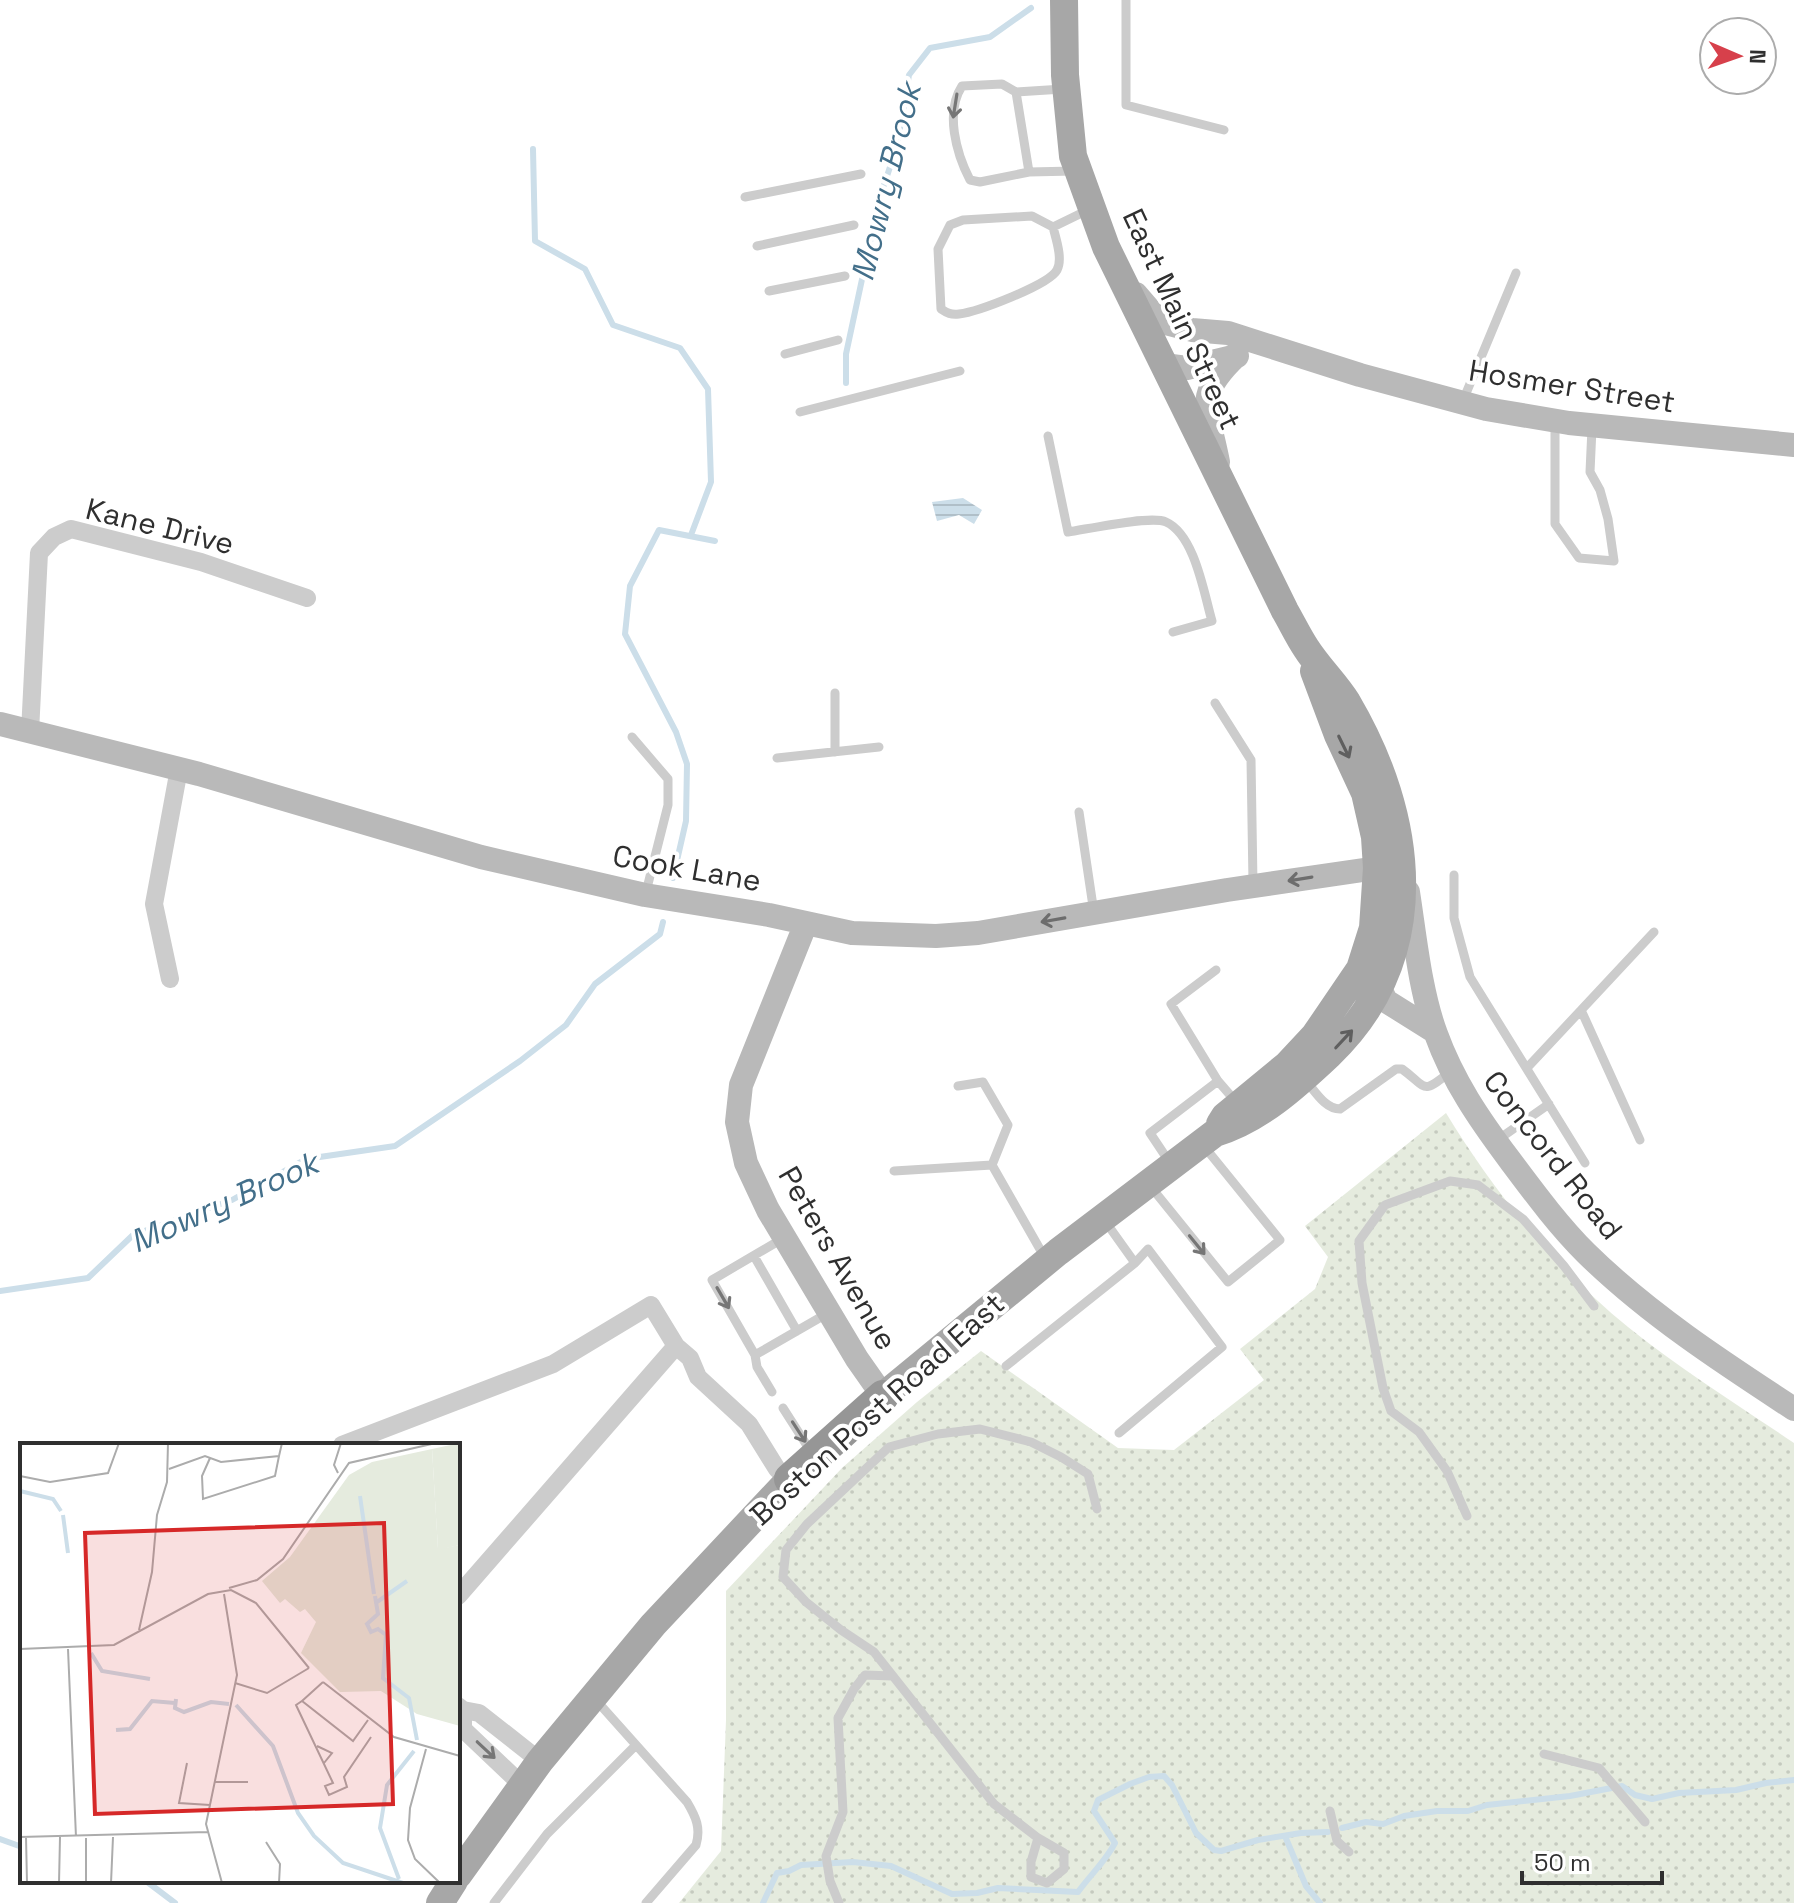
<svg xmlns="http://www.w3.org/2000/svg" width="1794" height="1903" viewBox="0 0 1794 1903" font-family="'Space Grotesk',sans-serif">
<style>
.grass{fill:url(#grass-dots)}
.water{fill:url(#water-rules)}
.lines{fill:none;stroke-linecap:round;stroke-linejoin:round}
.stream{stroke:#ccdee9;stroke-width:6}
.lane{stroke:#ccc;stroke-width:9}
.street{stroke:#ccc;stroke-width:18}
.secondary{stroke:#b9b9b9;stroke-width:24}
.primary{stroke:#a7a7a7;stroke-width:28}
.highway{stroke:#969696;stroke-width:32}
.oneway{stroke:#767676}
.oneway2{stroke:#5f5f5f}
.oneway3{stroke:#6d6d6d}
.labels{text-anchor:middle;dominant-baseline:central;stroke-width:8;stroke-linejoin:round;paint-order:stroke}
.street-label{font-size:30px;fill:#2f2f2f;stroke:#fff}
.water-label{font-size:32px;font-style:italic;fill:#436f8a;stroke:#fff}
.inset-river{fill:none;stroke:#ccdee9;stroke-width:4}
.inset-road{fill:none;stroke:#acacac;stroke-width:2}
.view{fill:#d62828;fill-opacity:0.15;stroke:#d62828;stroke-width:4}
.inset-edge{fill:none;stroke:#2f2f2f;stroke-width:4}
</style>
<defs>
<pattern id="grass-dots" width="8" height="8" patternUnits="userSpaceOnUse" patternTransform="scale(2)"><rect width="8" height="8" fill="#e5ebde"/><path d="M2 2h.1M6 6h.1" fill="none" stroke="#c5cabf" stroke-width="1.8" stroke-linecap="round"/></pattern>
<pattern id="water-rules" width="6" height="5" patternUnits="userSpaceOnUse" patternTransform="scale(2)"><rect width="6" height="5" fill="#ccdee9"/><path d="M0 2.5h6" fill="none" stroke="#b0bfc8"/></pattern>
</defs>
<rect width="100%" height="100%" fill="#fff"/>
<!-- grass -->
<path class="grass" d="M1446,1113C1495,1193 1554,1267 1628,1327C1680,1369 1738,1405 1794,1443V1903H679L721,1851L726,1720V1591L842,1468L917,1402L981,1351L1118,1448L1174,1450L1264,1380L1240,1349L1315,1289L1328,1257L1305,1226Z"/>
<!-- water -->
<path class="water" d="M963,498L982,510L974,524L959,515L937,521L932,502Z"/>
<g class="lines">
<!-- stream -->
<path class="stream" d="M533,149L535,241L585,269L613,325L680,348L708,389L711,482L691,535
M846,383V354L879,200L897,146L909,75L930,48L990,37L1031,8
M673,878L686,821L687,764L676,732L625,634L630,586L659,530L715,541
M0,1291L88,1278L133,1235L232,1200L306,1159L395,1146L520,1061L566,1025L595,984L660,934L663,922
M1342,1828L1366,1822L1383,1824L1404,1816L1437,1811H1468L1487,1805L1570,1796L1622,1786L1635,1795L1652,1799L1679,1793L1736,1790L1766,1783L1794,1780
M1285,1836L1306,1886L1320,1903
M0,1839L22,1847
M146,1881L175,1903
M763,1903L777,1873L789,1871L801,1865L853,1862L891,1866L952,1894L977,1893L998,1888L1078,1892C1091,1874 1105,1862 1115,1843L1094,1811L1098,1800L1130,1784L1149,1777L1164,1776L1172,1785L1196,1833L1214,1850L1221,1851L1258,1840L1301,1833L1328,1832"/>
<!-- lane -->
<path class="lane" d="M1126,0V105L1224,130
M1063,89L1016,92L1029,172L1074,171
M1016,92L1002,84L962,86C945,112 956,153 970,180L980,182L1029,172
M745,197L861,174
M1032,216L1053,227C1056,239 1063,259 1057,270C1049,285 977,312 959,314C951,315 947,313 941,309L938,249L950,225L963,220Z
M1053,227L1090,209
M757,246L854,225
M769,291L845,276
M785,354L838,340
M1462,403L1516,273
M800,412L960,371
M1555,422V524L1579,558L1614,561L1608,519L1600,490L1590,472L1592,428
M1048,436L1068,532C1088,529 1151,515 1166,522C1195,535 1204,594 1212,621L1173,632
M835,693V752
M1215,703L1251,760L1253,883
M632,737L668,779V805L646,892
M777,758L879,747
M1079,812L1094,913
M1454,875V918L1470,977L1585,1163
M1216,970L1171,1004L1218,1081L1237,1103
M1581,1010L1640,1140
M1527,1068L1654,932
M1306,1081C1315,1091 1325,1109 1340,1109L1396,1069H1402C1428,1088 1421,1095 1450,1072
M958,1086L983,1082L1008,1125L992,1165
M1496,1141L1549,1104
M1170,1163L1150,1133L1218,1081
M894,1171L992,1165L1045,1258
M1151,1187L1228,1282L1280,1240L1203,1145
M754,1256L797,1331
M755,1355L828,1313
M1006,1366L1135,1263L1105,1221
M772,1392L757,1367L755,1355L712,1280L782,1239
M783,1408L806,1444L813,1450
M1119,1433L1222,1347L1148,1249L1135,1263
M1467,1516L1447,1471L1419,1432L1391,1411L1383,1388L1362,1283L1359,1241L1385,1205L1450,1181L1478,1185L1523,1219L1564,1266L1594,1306
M595,1699L687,1802C696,1817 701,1828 696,1845L646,1903
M1544,1754L1599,1768L1645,1822
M1330,1811L1337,1841L1349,1852
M1038,1838L1031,1862V1877L1047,1883L1064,1869V1853L1038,1838L994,1804L874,1652L841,1630L806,1602L783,1577L786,1550L807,1524L889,1447L938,1434L980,1429L1031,1442L1061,1457L1088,1474L1097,1509
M494,1903L547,1834L636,1745
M839,1903L830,1881L826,1856L843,1812L838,1718L854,1689L865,1675L892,1676"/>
<!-- street -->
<path class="street" d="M30,732L39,553L54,537L71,529L201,562L307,598
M170,979L154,904L179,769
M676,1346L690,1358L698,1377L749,1424L777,1469L790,1479
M342,1445L553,1364L651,1305L676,1346L458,1596
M458,1706L463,1710L479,1713L540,1761
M463,1710V1729L522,1785"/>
<!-- secondary -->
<path class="secondary" d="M1136,294L1155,316L1169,324L1192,330L1228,333L1360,375L1486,409L1569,423L1794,445
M1164,365L1187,368L1237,356
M1218,462C1208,409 1193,397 1236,356
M0,724L199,774L481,857L645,895L769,915L852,933L936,936L978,933L1227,890L1377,868
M1408,892C1415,937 1420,991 1436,1034C1453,1081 1479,1119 1509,1159C1533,1191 1557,1224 1586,1253C1647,1313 1722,1362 1794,1409
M806,923L741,1085L737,1122L746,1163L768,1210L857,1359L883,1396
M1372,972L1386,1001L1434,1031"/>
<!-- primary -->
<path class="primary" d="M1220,1124L1225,1116L1287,1065L1315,1035L1360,969L1373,928L1377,868L1375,837L1365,793L1338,735L1314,671
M883,1396L1058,1252L1215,1133C1259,1120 1296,1086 1329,1055C1433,955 1414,816 1347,702C1335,683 1318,667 1306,648C1298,636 1292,623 1285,611L1106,247L1073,156L1065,75L1064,0
M458,1875L540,1761L653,1625L790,1479
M440,1903L454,1881"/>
<!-- highway -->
<path class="highway" d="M790,1479L883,1396"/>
</g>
<!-- one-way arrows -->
<defs><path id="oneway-shaft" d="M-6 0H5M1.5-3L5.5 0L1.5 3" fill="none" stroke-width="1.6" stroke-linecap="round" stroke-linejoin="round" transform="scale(2)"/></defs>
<g class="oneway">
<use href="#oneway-shaft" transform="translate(955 106) rotate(99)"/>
<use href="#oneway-shaft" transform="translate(1197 1245) rotate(51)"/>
<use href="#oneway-shaft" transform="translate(723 1298) rotate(60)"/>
<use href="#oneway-shaft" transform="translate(799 1432) rotate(57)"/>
<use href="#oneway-shaft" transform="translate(486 1750) rotate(43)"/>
</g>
<g class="oneway2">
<use href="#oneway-shaft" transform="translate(1344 747) rotate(64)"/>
<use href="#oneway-shaft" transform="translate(1344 1039) rotate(-47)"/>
</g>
<g class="oneway3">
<use href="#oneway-shaft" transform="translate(1300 879) rotate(171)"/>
<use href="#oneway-shaft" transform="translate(1053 920) rotate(170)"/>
</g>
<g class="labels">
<!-- street labels -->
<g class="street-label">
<text transform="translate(1182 319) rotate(65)">East Main Street</text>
<text transform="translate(1572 386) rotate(9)">Hosmer Street</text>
<text transform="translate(160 526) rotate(14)">Kane Drive</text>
<text transform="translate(687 868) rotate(10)">Cook Lane</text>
<text transform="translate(1553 1155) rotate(52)">Concord Road</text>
<text transform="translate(838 1258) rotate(60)">Peters Avenue</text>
<text transform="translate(877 1409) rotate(-42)">Boston Post Road East</text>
</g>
<!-- water labels -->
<g class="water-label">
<text transform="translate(886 182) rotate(-76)">Mowry Brook</text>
<text transform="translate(224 1202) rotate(-24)">Mowry Brook</text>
</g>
</g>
<!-- overview -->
<g transform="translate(20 1443)">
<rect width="440" height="440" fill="#fff"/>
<path d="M412,6L418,106L440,102V283L397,271L361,248L320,249L281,210L296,179L285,166L280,169L265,156L260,160L242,138L270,114L329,32L352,19Z" fill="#e5ebde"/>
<path d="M440,0V102L418,107L412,6Z" fill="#e5ebde"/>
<path class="inset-river" d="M0,48L33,56L41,68M340,53L354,151M43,72L48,110M355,153L358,171L347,181L351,189L358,186L366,192L363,235L389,255L397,297M357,159L387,138M71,210L82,228L130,236M156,256L155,265L164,269L191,259L209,261M216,262L253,303L278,370L294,393L323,420L383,440M96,287L110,286L132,258L155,260M379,436L360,385L367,342L394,308"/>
<path class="inset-road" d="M190,15L182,33L183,56L255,33L259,13M149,26L185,13L201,19L259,13L262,0M318,30L314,22L321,0M0,33L30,39L88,30L99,0M209,145L237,137L263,116L329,20L416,0M119,187L132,129L137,72L147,39L148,0M0,206L94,202L188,151L211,147L236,160L289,225M48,206L56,394M303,239L374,294L440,313M215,240L247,250L289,225M282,258L303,239M348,277L333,298L282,258L276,262L313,340L305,343L309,352L327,344L324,334L351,294M297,303L312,310L304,320M406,306L390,365L388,397L395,416L420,440M167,320L159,360L190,362M195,339H228M0,394L188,389M6,394L7,440M246,399L260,421L259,440M39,440L40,394M66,440V395M91,440L93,394M202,440L186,381L217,232L204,151"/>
<path class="view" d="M364,80L373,361L75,371L65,90Z"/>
<rect width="440" height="440" class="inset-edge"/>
</g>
<!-- north arrow -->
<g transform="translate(1738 56) rotate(92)"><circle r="38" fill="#ffffff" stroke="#acacac" stroke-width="2"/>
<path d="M0-6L14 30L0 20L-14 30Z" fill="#d7404b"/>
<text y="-12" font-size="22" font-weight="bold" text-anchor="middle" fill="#2f2f2f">N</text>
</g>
<!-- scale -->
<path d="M1522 1871v12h140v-12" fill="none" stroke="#2f2f2f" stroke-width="4"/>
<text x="1534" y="1871" font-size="24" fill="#2f2f2f" stroke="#ffffff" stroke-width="6" paint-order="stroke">50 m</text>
</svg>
